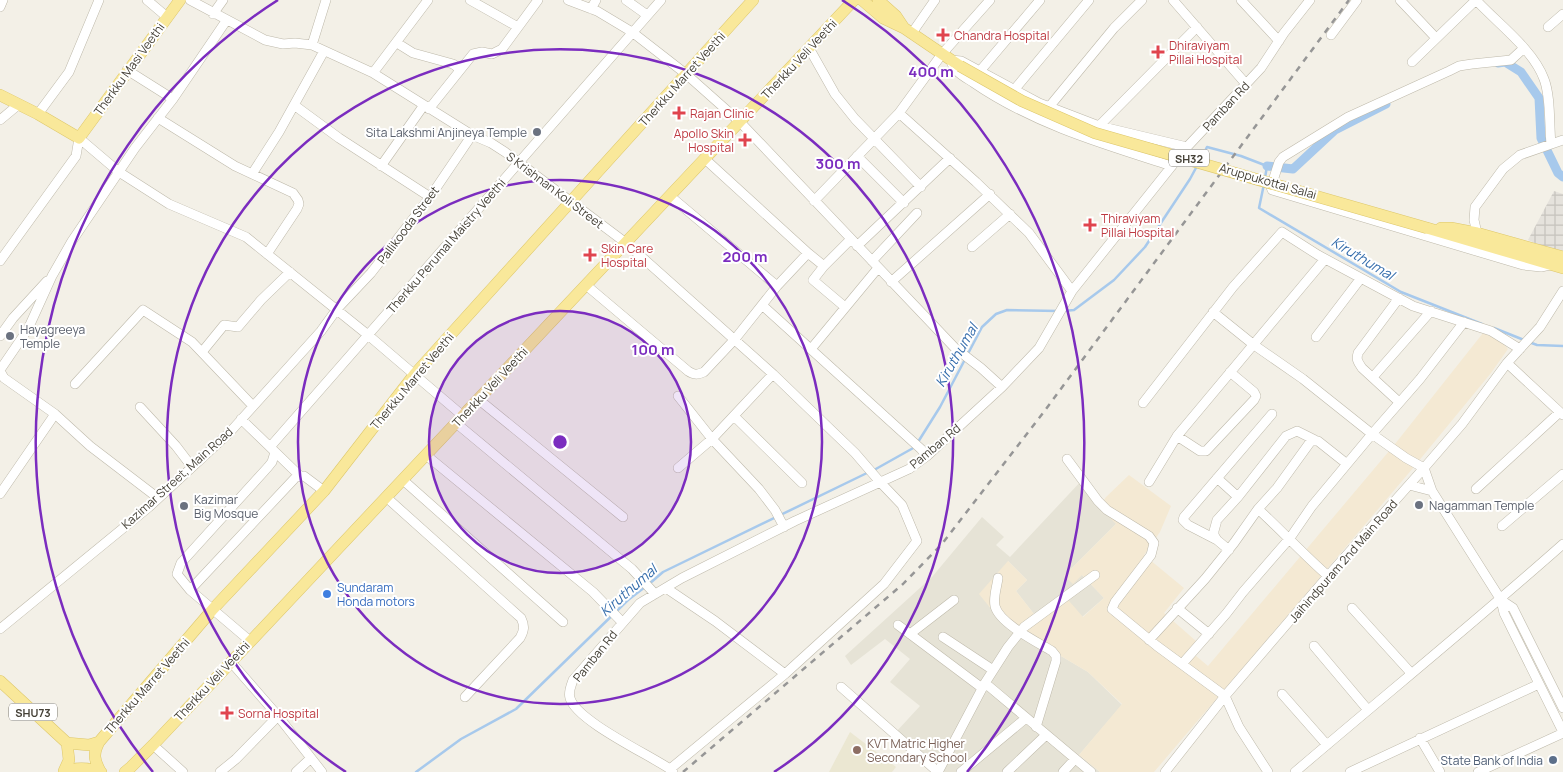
<svg xmlns="http://www.w3.org/2000/svg" width="1563" height="772" viewBox="0 0 1563 772" font-family="Manrope,sans-serif">
<style>
.residential{fill:#e6e3d6}
.commercial{fill:#f4e9d3}
.industrial{fill:url(#industrial-grid)}
.education{fill:#ebe7d2}
.lines{fill:none;stroke-linecap:round;stroke-linejoin:round}
.stream{stroke:#a7c9ec;stroke-width:2.5}
.canal{stroke:#a7c9ec;stroke-width:9}
.minor-casing{stroke:#beb9aa;stroke-width:10}
.major-casing{stroke:#ddc76b;stroke-width:12}
.minor{stroke:#fff;stroke-width:9}
.major{stroke:#f9e89a;stroke-width:11}
.rail{stroke:#969696;stroke-width:2.5;stroke-dasharray:6 6;stroke-linecap:butt}
.major-bridge-casing{stroke:#ddc76b;stroke-width:12;stroke-linecap:butt}
.major-bridge{stroke:#f9e89a;stroke-width:11}
.ring{fill:none;stroke:#7b2cbf;stroke-width:2.5}
.health-dot{fill:#e0444e;stroke:#fff;stroke-width:2}
.worship-dot{fill:#6b7280;stroke:#fff;stroke-width:2}
.shop-dot{fill:#3f7fe0;stroke:#fff;stroke-width:2}
.education-dot{fill:#8d6e63;stroke:#fff;stroke-width:2}
.service-dot{fill:#5c6f8a;stroke:#fff;stroke-width:2}
.labels{text-anchor:middle;dominant-baseline:central;stroke-width:4;stroke-linejoin:round;paint-order:stroke}
.shield{fill:#fff;stroke:#7d7a73;stroke-width:1}
.shield-label{font-size:11px;font-weight:bold;fill:#454137}
.health-label{font-size:12px;fill:#be3a42;stroke:#fff;text-anchor:start}
.street-label{font-size:12px;fill:#454137;stroke:#fff}
.worship-label{font-size:12px;fill:#5b616d;stroke:#fff;text-anchor:start}
.shop-label{font-size:12px;fill:#366cbe;stroke:#fff;text-anchor:start}
.education-label{font-size:12px;fill:#785e54;stroke:#fff;text-anchor:start}
.service-label{font-size:12px;fill:#4e5e75;stroke:#fff;text-anchor:end}
.water-label{font-size:14px;font-style:italic;fill:#356dac;stroke:#fff}
.centre{fill:#7b2cbf;stroke:#fff;stroke-width:2.5}
.ring-label{font-size:15px;text-anchor:middle;font-weight:bold;fill:#7b2cbf;stroke:#fff;stroke-width:4;stroke-linejoin:round;paint-order:stroke}
</style>
<defs>
<pattern id="industrial-grid" width="8" height="8" patternUnits="userSpaceOnUse" patternTransform="scale(1.25)"><rect width="8" height="8" fill="#e5e2dc"/><path d="M0 4h8M4 0v8" fill="none" stroke="#c6c3bd"/></pattern>
</defs>
<rect width="100%" height="100%" fill="#f3f0e7"/>
<!-- residential -->
<path class="residential" d="M1083,479L1099,508L1117,523L1064,576L1082,575L1104,598L1082,617L1034,614L1016,591L1027,580L1008,561L1000,620L1088,672L1122,705L1079,755L1100,772H935L939,764L896,732L920,706L890,682L910,659L885,639L851,665L845,656L932,577L982,517L1004,537L996,545L1010,557Z"/>
<!-- commercial -->
<path class="commercial" d="M1483,333L1501,341L1508,349L1491,373L1408,474L1154,772H1100L1079,755L1122,704L1088,672L1000,620L979,594L1008,561L1027,580L1016,591L1034,614L1063,594L1083,617L1104,598L1082,575L1073,584L1064,576L1116,524L1099,507L1106,497L1129,475L1171,506L1160,532L1144,555L1184,588L1164,613L1196,641L1189,650L1208,666L1395,444Z"/>
<!-- industrial -->
<path class="industrial" d="M1554,191L1563,194V256L1528,240Z"/>
<!-- education -->
<path class="education" d="M850,732L896,767L892,772H829Z"/>
<g class="lines">
<!-- stream -->
<path class="stream" d="M1201,159L1207,147L1241,156L1267,166L1265,178
M1264,184L1259,208L1401,292L1482,324
M1064,311L1074,310L1114,280L1145,247L1190,179L1197,166
M1494,328L1524,340
M1529,342L1537,345L1563,346
M918,442L940,407L982,327L996,314L1007,310L1058,311
M874,470L915,447
M649,584L663,572L869,472
M416,772L461,739L516,709L628,600L645,587"/>
<!-- canal -->
<path class="canal" d="M1498,63L1505,62L1521,72L1539,98L1541,138L1558,173L1563,177
M1267,166L1293,169L1335,130L1386,104"/>
<defs>
<path id="minor" d="M147,0L167,17
M190,0L265,40L283,44L295,43L312,45L373,73L472,135L491,143L505,152L626,243L773,374L855,453L880,482L902,505L917,541L884,584L785,674L670,769
M470,0L518,27
M568,0L597,11L632,32L686,74L740,122L955,348L981,368L1002,387
M626,0L647,15
M1173,0L1246,84
M1241,0L1279,41
M1400,0L1436,38
M1476,0C1497,23 1533,49 1544,79C1551,97 1549,125 1551,144
M0,7L3,0
M591,9L596,0
M213,14L223,0
M1548,27L1563,14
M912,33L935,0
M1331,35L1357,0
M397,43L413,53L453,64L460,69
M312,45L326,0
M809,48L835,94L855,119L921,187
M1524,48L1511,60L1472,64L1459,66L1449,71L1348,117L1283,157L1279,162L1271,187L1272,190L1523,265L1541,267L1550,265
M1412,62L1476,0
M127,70L173,99
M980,71L1040,0
M373,73L428,0
M1014,90L1089,0
M294,105L339,138L430,197
M1049,107L1114,28L1142,0
M429,109L473,54L482,52L492,54L502,49L538,0
M899,113L942,54L990,0
M38,114L69,72L99,0
M158,118L235,166L293,193L298,200L299,204L297,209L267,254
M0,120L18,105
M1099,126L1197,27
M79,138L119,172L169,204L246,237L368,335L463,416
M857,156L904,203
M705,159L808,253
M381,166L424,105
M1172,166C1103,144 1034,124 974,83C965,77 953,72 951,60L961,61L1039,103L1099,126L1187,147
M252,174L279,132L324,51
M670,196L777,286
M814,201L899,113L976,182L1029,233L1072,291
M1477,233L1474,220L1475,207L1503,169L1520,155L1563,140
M857,246L950,158
M972,247L1010,214
M0,261L76,156L79,138
M872,261L917,213
M824,266L813,280L845,307
M891,282L990,194
M586,285L688,371C694,375 697,375 704,372L735,339L777,286L808,253L824,266L851,239
M1399,298L1358,353C1356,360 1358,362 1362,368L1399,402
M762,305L921,449L927,456
M1213,312L1254,345L1303,379L1372,434L1406,458L1424,468L1432,491L1501,600L1504,613L1563,732
M0,336L13,318L47,281
M1316,337L1361,278
M811,349L878,268
M202,352L224,325L238,327L261,300L290,272
M1507,363L1563,415
M0,370L28,329L52,276L72,241L135,148L173,99L226,21
M0,371L4,378L55,414L0,494
M1373,377L1431,311
M75,384L143,310L192,342L253,406
M678,396L712,439L759,489L775,510L784,527
M478,399L623,517
M1143,403L1233,287L1282,232L1318,255L1413,306L1491,331L1520,349
M140,407L176,446L192,467
M55,414L90,446L158,498
M734,416L802,483
M241,419L300,476
M456,423L632,569L655,594
M1177,436L1200,451H1206L1254,400L1256,396L1254,392L1230,372
M270,447L661,0
M426,455L593,592L622,622
M1067,459L1098,501L1107,510L1149,536L1154,543L1151,555L1115,602L1112,609L1157,646L1225,696L1239,727L1268,772
M678,468L712,439L773,374
M1217,478L1238,497
M403,480L563,622
M1149,482L1177,436L1325,259
M1409,485L1432,491
M1476,489L1560,412
M386,497L521,618C525,626 524,631 520,638L465,697
M1258,509C1282,531 1304,555 1328,576
M1502,526L1563,474
M1217,540L1188,525L1183,520L1184,517L1272,414
M1229,550L1217,540L1214,535V531L1217,520L1238,497L1286,436L1297,431L1315,440
M998,578C997,587 993,597 995,606C999,623 1037,642 1052,651L1056,656V661L1036,727
M666,588L715,621L785,674
M190,590L296,477L304,476L324,491
M1501,600L1513,608L1563,708
M1177,608L1209,634
M1352,608L1411,673
M898,625L982,688
M0,629L149,507L230,432L321,331L337,309L371,273L430,197L472,135
M910,634L954,600
M943,637L993,670
M1149,640L1205,579L1234,543L1258,509L1277,488L1311,441H1318L1347,464
M250,641L190,590L177,574L181,563L268,467L272,462L275,452
M1314,646L1368,710
M1182,664L1226,614L1243,592L1290,538L1312,506L1372,434L1420,379L1464,322
M985,683L1091,772
M841,687L938,772
M1282,694L1327,745
M278,716L322,772
M1420,738L1440,772
M153,745L183,772
M673,771C652,756 576,721 570,698C568,692 571,686 573,680L640,603L682,578L795,521L909,469L927,456L1002,387L1039,348L1072,291L1187,147L1261,68L1284,33L1310,0
M220,772L236,759L278,716L231,662
M296,772L311,758
M938,772L985,683L1008,647L1024,627L1095,575
M961,772L1026,718
M1007,772L1046,735
M1063,772L1075,759
M1165,772L1225,696L1328,576L1424,468L1462,424L1507,363L1540,327L1563,291
M1295,772C1384,696 1475,622 1563,544
M1350,772L1539,684
M1478,772L1563,733"/>
<path id="major" d="M862,0L883,18L904,28L960,66
M878,0L896,16L904,28
M0,95L38,114L79,138L180,0
M1427,228L1563,268
M1441,228H1451L1477,233L1563,257
M0,681L67,743L69,760L64,771
M99,742C93,754 94,759 100,771
M67,743L89,745L99,742L213,609L324,491L414,375L753,0
M64,772C76,767 89,768 101,772
M125,772L131,767L153,745L854,0"/>
</defs>
<!-- minor casing -->
<use href="#minor" class="minor-casing"/>
<!-- major casing -->
<use href="#major" class="major-casing"/>
<!-- minor -->
<use href="#minor" class="minor"/>
<!-- major -->
<use href="#major" class="major"/>
<!-- rail -->
<path class="rail" d="M683,772L903,584L942,544L1043,413L1349,0"/>
<defs>
<path id="major-bridge" d="M960,66L1022,101L1095,133L1427,228"/>
</defs>
<!-- major-bridge casing -->
<use href="#major-bridge" class="major-bridge-casing"/>
<!-- major-bridge -->
<use href="#major-bridge" class="major-bridge"/>
</g>
<!-- distance rings -->
<circle cx="560" cy="442" r="131" fill="#7b2cbf" fill-opacity=".12"/>
<g class="ring">
<circle cx="560" cy="442" r="131"/>
<circle cx="560" cy="442" r="262"/>
<path d="M346 772A393 393 0 1 1 774 772"/>
<path d="M153 772A524 524 0 0 1 278 0M842 0A524 524 0 0 1 967 772"/>
</g>
<!-- markers -->
<g class="health-dot">
<path d="M940.5 27.5h5v5h5v5h-5v5h-5v-5h-5v-5h5z"/>
<path d="M1155.5 44.5h5v5h5v5h-5v5h-5v-5h-5v-5h5z"/>
<path d="M676.5 105.5h5v5h5v5h-5v5h-5v-5h-5v-5h5z"/>
<path d="M742.5 132.5h5v5h5v5h-5v5h-5v-5h-5v-5h5z"/>
<path d="M1087.5 217.5h5v5h5v5h-5v5h-5v-5h-5v-5h5z"/>
<path d="M587.5 247.5h5v5h5v5h-5v5h-5v-5h-5v-5h5z"/>
<path d="M224.5 705.5h5v5h5v5h-5v5h-5v-5h-5v-5h5z"/>
</g>
<g class="worship-dot">
<circle cx="537" cy="132" r="5"/>
<circle cx="10" cy="336" r="5"/>
<circle cx="1419" cy="505" r="5"/>
<circle cx="184" cy="506" r="5"/>
</g>
<circle class="shop-dot" cx="327" cy="594" r="5"/>
<circle class="education-dot" cx="857" cy="750" r="5"/>
<circle class="service-dot" cx="1553" cy="760" r="5"/>
<g class="labels">
<!-- shield labels -->
<g class="shield">
<rect x="1169" y="149.5" width="40" height="17" rx="4"/>
<rect x="9" y="703.5" width="48" height="17" rx="4"/>
</g>
<g class="shield-label">
<text x="1189" y="158">SH32</text>
<text x="33" y="712">SHU73</text>
</g>
<!-- health labels -->
<g class="health-label">
<text x="954" y="35">Chandra Hospital</text>
<text x="1169" y="45">Dhiraviyam<tspan x="1169" dy="14">Pillai Hospital</tspan></text>
<text x="690" y="113">Rajan Clinic</text>
<text x="734" y="133" text-anchor="end">Apollo Skin<tspan x="734" dy="14">Hospital</tspan></text>
<text x="1101" y="218">Thiraviyam<tspan x="1101" dy="14">Pillai Hospital</tspan></text>
<text x="601" y="248">Skin Care<tspan x="601" dy="14">Hospital</tspan></text>
<text x="238" y="713">Sorna Hospital</text>
</g>
<!-- street labels -->
<g class="street-label">
<text transform="translate(799 59) rotate(-47)">Therkku Veli Veethi</text>
<text transform="translate(129 69) rotate(-54)">Therkku Masi Veethi</text>
<text transform="translate(682 79) rotate(-48)">Therkku Marret Veethi</text>
<text transform="translate(1226 106) rotate(-47)">Pamban Rd</text>
<text transform="translate(1268 181) rotate(16)">Aruppukottai Salai</text>
<text transform="translate(555 190) rotate(37)">S Krishnan Koli Street</text>
<text transform="translate(408 225) rotate(-53)">Pallikooda Street</text>
<text transform="translate(446 246) rotate(-49)">Therkku Perumal Maistry Veethi</text>
<text transform="translate(412 381) rotate(-50)">Therkku Marret Veethi</text>
<text transform="translate(490 387) rotate(-47)">Therkku Veli Veethi</text>
<text transform="translate(935 446) rotate(-40)">Pamban Rd</text>
<text transform="translate(177 478) rotate(-42)">Kazimar Street, Main Road</text>
<text transform="translate(1343 561) rotate(-49)">Jaihindpuram 2nd Main Road</text>
<text transform="translate(595 656) rotate(-51)">Pamban Rd</text>
<text transform="translate(212 681) rotate(-47)">Therkku Veli Veethi</text>
<text transform="translate(147 686) rotate(-49)">Therkku Marret Veethi</text>
</g>
<!-- worship labels -->
<g class="worship-label">
<text x="527" y="132" text-anchor="end">Sita Lakshmi Anjineya Temple</text>
<text x="20" y="329">Hayagreeya<tspan x="20" dy="14">Temple</tspan></text>
<text x="194" y="499">Kazimar<tspan x="194" dy="14">Big Mosque</tspan></text>
<text x="1429" y="505">Nagamman Temple</text>
</g>
<!-- shop labels -->
<g class="shop-label">
<text x="337" y="587">Sundaram<tspan x="337" dy="14">Honda motors</tspan></text>
</g>
<!-- education labels -->
<g class="education-label">
<text x="867" y="743">KVT Matric Higher<tspan x="867" dy="14">Secondary School</tspan></text>
</g>
<!-- service labels -->
<g class="service-label">
<text x="1543" y="760">State Bank of India</text>
</g>
<!-- water labels -->
<g class="water-label">
<text transform="translate(1363 258) rotate(31)">Kiruthumal</text>
<text transform="translate(956 355) rotate(-60)">Kiruthumal</text>
<text transform="translate(628 590) rotate(-41)">Kiruthumal</text>
</g>
</g>
<circle cx="560" cy="442" r="8" class="centre"/>
<g class="ring-label">
<text x="931" y="77">400 m</text>
<text x="838" y="169">300 m</text>
<text x="745" y="262">200 m</text>
<text x="653" y="355">100 m</text>
</g>
</svg>
